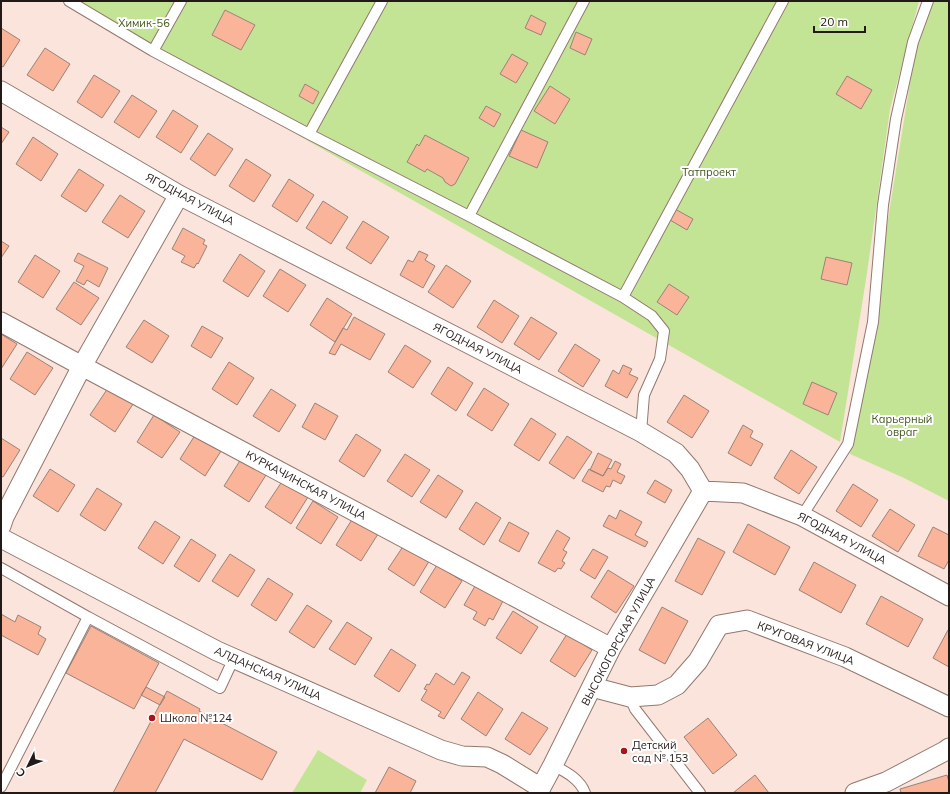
<svg xmlns="http://www.w3.org/2000/svg" width="950" height="794" viewBox="0 0 950 794" font-family="Mulish,sans-serif">
<style>
.green{fill:#c4e495}
.building{fill:#f9b499;stroke:#9b8278}
.lines{fill:none;stroke-linecap:round;stroke-linejoin:round}
.service-casing{stroke:#92786e;stroke-width:12}
.minor-casing{stroke:#92786e;stroke-width:21}
.service{stroke:#fff;stroke-width:10}
.minor{stroke:#fff;stroke-width:19}
.poi-dot{fill:#a9151a;stroke:#fff;stroke-width:1.5}
.labels{text-anchor:middle;dominant-baseline:central;stroke-width:4;stroke-linejoin:round;paint-order:stroke}
.park-label{font-size:11px;fill:#42561e;stroke:#fff}
.street-label{font-size:11px;fill:#231916;stroke:#fff}
.poi-label{font-size:11px;fill:#231916;stroke:#fff;text-anchor:start}
</style>
<rect width="100%" height="100%" fill="#fbe4db"/>
<!-- green -->
<path class="green" d="M61,1H919L890,109L867,273L840,442L153,53Z
M934,1H949V501L904,478L850,454L916,46Z
M318,750L367,780L360,793H292Z"/>
<!-- building -->
<path class="building" d="M225,10L255,25L241,50L212,35Z
M531,15L546,23L541,35L525,28Z
M1,28L20,40L3,67L1,66Z
M576,32L592,39L585,55L570,48Z
M45,48L70,64L53,91L27,75Z
M512,54L528,63L516,83L500,74Z
M94,75L120,91L102,118L77,102Z
M847,76L872,90L861,109L836,94Z
M305,84L319,92L313,104L299,96Z
M550,86L570,99L555,124L534,111Z
M132,95L157,111L139,138L114,122Z
M486,106L501,114L494,127L479,118Z
M173,110L198,126L181,153L156,137Z
M1,127L9,132L1,144Z
M521,130L548,142L537,168L509,156Z
M208,133L233,149L215,176L190,159Z
M425,135L469,158L455,184L451,186L445,182L443,178L427,169L425,172L407,162L417,144L419,146Z
M33,137L58,154L41,181L16,164Z
M246,159L271,175L254,202L229,186Z
M79,169L104,185L86,212L61,196Z
M289,179L314,195L297,222L272,206Z
M120,195L145,211L128,238L102,222Z
M323,201L348,217L331,244L306,228Z
M675,209L693,219L687,230L670,220Z
M363,221L389,237L371,264L346,248Z
M183,228L205,240L203,244L207,246L198,264L197,263L194,268L181,262L185,256L172,249Z
M1,241L9,246L1,258Z
M419,251L428,255L425,260L435,266L423,288L400,275L408,260L413,262Z
M78,253L108,268L99,287L87,280L84,285L76,281L84,266L74,261Z
M240,254L265,271L248,297L223,281Z
M35,255L60,271L43,298L18,282Z
M826,257L852,263L847,285L821,279Z
M446,265L471,281L453,308L428,292Z
M280,269L306,285L288,312L263,296Z
M74,282L99,298L81,325L56,309Z
M669,284L689,297L677,315L657,302Z
M327,298L352,314L335,342L310,325Z
M494,300L519,316L502,343L477,327Z
M354,317L385,334L370,360L341,344L335,355L329,353L343,328L347,330Z
M531,317L557,333L539,360L514,344Z
M144,320L169,336L152,363L126,347Z
M202,326L223,338L211,358L191,346Z
M1,334L17,344L1,369Z
M575,344L600,360L583,387L558,371Z
M405,345L431,361L413,388L388,372Z
M27,352L53,368L35,395L10,379Z
M229,362L254,378L237,405L212,389Z
M623,365L632,369L629,374L638,378L627,398L605,386L613,370L619,374Z
M448,367L473,383L456,411L431,394Z
M812,382L837,393L828,415L803,404Z
M108,388L133,404L115,432L90,415Z
M484,388L509,404L492,431L467,415Z
M271,389L296,405L279,432L253,416Z
M684,395L709,411L692,438L667,422Z
M315,403L338,416L325,440L302,427Z
M154,415L180,432L162,458L137,442Z
M531,418L556,434L539,461L514,445Z
M743,425L753,431L750,437L763,444L751,466L728,453Z
M197,432L223,448L205,476L180,459Z
M356,434L381,450L364,477L339,461Z
M567,436L592,452L574,479L549,463Z
M1,438L20,450L3,477L1,476Z
M791,450L817,467L799,494L774,478Z
M598,453L612,460L603,476L590,470Z
M405,454L430,470L412,497L387,481Z
M241,459L266,475L249,502L224,486Z
M615,461L621,464L617,472L625,476L621,484L613,480L610,487L606,486L603,492L582,481L589,469L603,476L608,468L611,469Z
M50,469L75,485L58,512L33,496Z
M438,475L463,491L446,518L420,502Z
M283,480L308,497L291,524L265,507Z
M655,480L672,490L665,503L647,493Z
M853,484L878,500L861,527L836,511Z
M97,488L122,504L105,531L80,515Z
M313,501L338,517L321,544L296,528Z
M476,502L501,518L484,545L459,529Z
M890,509L915,525L898,552L872,536Z
M620,510L642,522L635,535L648,542L645,547L603,526L609,515L616,519Z
M353,518L378,534L361,561L336,545Z
M155,521L180,537L163,564L138,548Z
M509,522L529,533L519,552L499,541Z
M748,524L790,547L775,575L733,552Z
M933,527L949,535V560L944,569L918,556Z
M557,530L570,538L563,550L567,552L562,561L565,563L561,569L558,568L555,572L538,563Z
M698,538L725,552L702,595L675,581Z
M191,539L216,555L199,582L174,566Z
M406,542L431,558L414,586L388,569Z
M593,549L608,557L595,579L580,570Z
M230,554L255,570L238,597L212,581Z
M814,562L856,585L841,613L799,590Z
M437,565L462,581L445,608L420,592Z
M608,570L634,586L616,613L591,597Z
M268,578L293,594L276,621L251,605Z
M475,586L503,601L493,620L489,618L485,626L473,619L477,612L464,605Z
M881,596L923,619L908,647L866,624Z
M307,605L332,621L314,648L289,632Z
M662,607L688,621L665,664L639,650Z
M513,611L538,627L521,654L496,638Z
M1,614L15,622L18,615L41,627L38,634L46,639L38,655L1,635Z
M347,622L372,638L355,665L329,649Z
M91,626L159,663L134,709L66,673Z
M948,630L949,631V667L933,658Z
M567,634L592,650L575,677L550,661Z
M391,649L416,665L399,692L374,676Z
M462,672L470,677L444,719L438,716L441,712L421,700L427,690L424,689L427,684L429,685L436,673L454,685Z
M146,687L165,697L160,705L141,695Z
M167,691L200,709L199,711L277,752L262,780L184,739L155,793H113Z
M478,692L503,709L486,736L461,719Z
M522,712L548,728L530,755L505,739Z
M708,718L737,755L713,774L684,737Z
M389,767L416,781L410,793H375Z
M755,775L769,793H733Z
M947,775L949,782V793H901L900,789Z"/>
<g class="lines">
<defs>
<path id="service" d="M69,1L153,51L309,134L469,216L623,297L652,316L664,331L660,359L644,395L641,432
M153,51L181,1
M309,134L382,1
M469,216L584,1
M623,297L783,1
M802,516L848,444L873,322L883,205L896,119L913,42L928,1
M1,568L88,617L1,787
M88,617L220,688L234,658
M630,697L635,709L700,793
M553,765C566,772 580,779 585,793"/>
<path id="minor" d="M1,91L179,195L641,432L676,453L690,469L703,491L743,493L802,516L949,596
M1,322L82,366L611,648
M1,526L4,517L82,366L179,195
M1,538L217,651L441,750L462,756L487,757L502,764L541,788
M592,687L630,697L658,695L677,685L698,661L719,625L747,620L845,657L947,706L949,707
M538,793L553,765L611,648L703,491
M855,793L886,782L945,751L949,748"/>
</defs>
<!-- service casing -->
<use href="#service" class="service-casing"/>
<!-- minor casing -->
<use href="#minor" class="minor-casing"/>
<!-- service -->
<use href="#service" class="service"/>
<!-- minor -->
<use href="#minor" class="minor"/>
</g>
<!-- markers -->
<g class="poi-dot">
<circle cx="152" cy="718" r="4"/>
<circle cx="624" cy="751" r="4"/>
</g>
<g class="labels">
<!-- park labels -->
<g class="park-label">
<text x="144" y="23">Химик-56</text>
<text x="709" y="172">Татпроект</text>
<text x="902" y="419">Карьерный<tspan x="902" dy="13">овраг</tspan></text>
</g>
<!-- street labels -->
<g class="street-label">
<text transform="translate(190 199) rotate(28)">ЯГОДНАЯ УЛИЦА</text>
<text transform="translate(478 348) rotate(27)">ЯГОДНАЯ УЛИЦА</text>
<text transform="translate(306 485) rotate(28)">КУРКАЧИНСКАЯ УЛИЦА</text>
<text transform="translate(842 538) rotate(28)">ЯГОДНАЯ УЛИЦА</text>
<text transform="translate(618 641) rotate(-62)">ВЫСОКОГОРСКАЯ УЛИЦА</text>
<text transform="translate(806 643) rotate(21)">КРУГОВАЯ УЛИЦА</text>
<text transform="translate(268 673) rotate(24)">АЛДАНСКАЯ УЛИЦА</text>
</g>
<!-- poi labels -->
<g class="poi-label">
<text x="160" y="718">Школа №124</text>
<text x="632" y="745">Детский<tspan x="632" dy="13">сад № 153</tspan></text>
</g>
</g>
<!-- border -->
<rect width="950" height="794" fill="none" stroke="#231916" stroke-width="4"/>
<!-- north arrow -->
<g transform="translate(28 766) rotate(227)" stroke="#ffffff" stroke-width="3" paint-order="stroke">
<path d="M0-3L7 15L0 10L-7 15Z" fill="#231916"/>
<text y="-6" font-size="11" font-weight="bold" text-anchor="middle" fill="#231916">С</text>
</g>
<!-- scale -->
<path d="M814 26v6h51v-6" fill="none" stroke="#231916" stroke-width="2"/>
<text x="820" y="26" font-size="12" fill="#231916" stroke="#ffffff" stroke-width="3" paint-order="stroke">20 m</text>
</svg>
